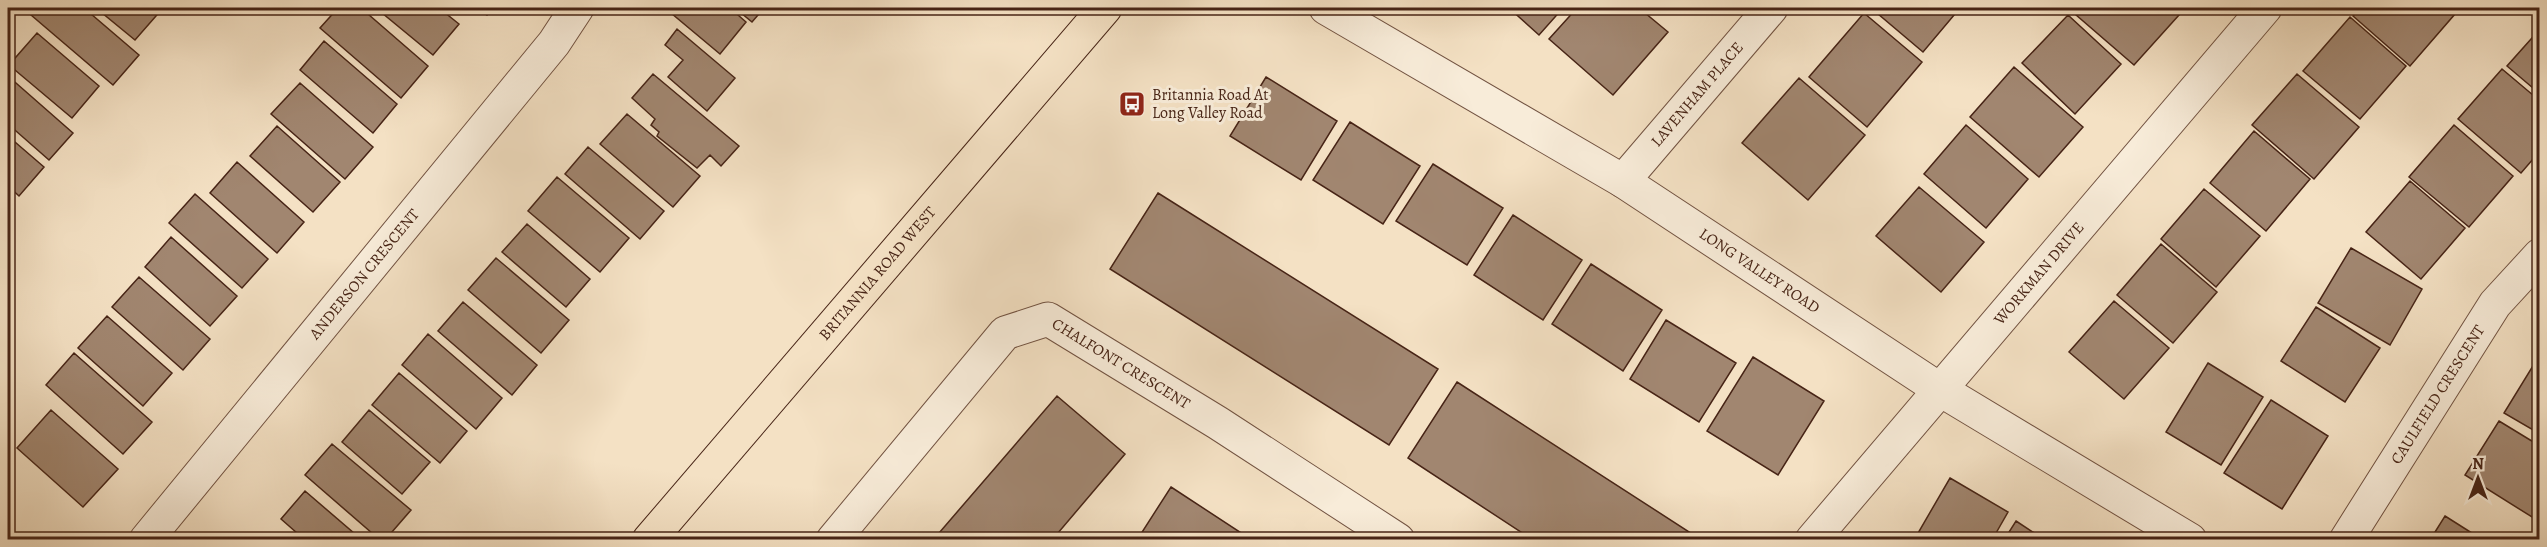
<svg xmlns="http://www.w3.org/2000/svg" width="2547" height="547" viewBox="0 0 2547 547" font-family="Alegreya,serif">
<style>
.building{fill:#a18670;stroke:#472416;stroke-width:1.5}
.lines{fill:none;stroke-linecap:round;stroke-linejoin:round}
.minor-casing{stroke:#725342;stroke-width:35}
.major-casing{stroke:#472416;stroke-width:35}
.minor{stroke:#f8ecd9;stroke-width:33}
.major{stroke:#f4e1c4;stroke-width:33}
.labels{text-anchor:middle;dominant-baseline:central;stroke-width:6;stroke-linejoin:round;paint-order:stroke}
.street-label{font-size:16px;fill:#472416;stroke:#f8ecd9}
.poi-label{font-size:16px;fill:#472416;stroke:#f8ecd9;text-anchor:start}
</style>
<rect width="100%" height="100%" fill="#f4e1c4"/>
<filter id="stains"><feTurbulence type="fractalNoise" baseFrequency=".00333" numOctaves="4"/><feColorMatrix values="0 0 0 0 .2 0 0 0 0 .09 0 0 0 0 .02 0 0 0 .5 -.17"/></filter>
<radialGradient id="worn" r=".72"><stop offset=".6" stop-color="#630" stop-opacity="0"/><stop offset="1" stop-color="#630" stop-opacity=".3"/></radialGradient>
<!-- building -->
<path class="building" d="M38,8H84L139,55L113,85L31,15Z
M96,8H163L135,40Z
M338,8H361L428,66L401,98L320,28Z
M376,8H439L459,24L433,55Z
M475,8H492L487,15Z
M665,8H730L746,22L720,54Z
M735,8H764L752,22Z
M1509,8H1563L1539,35Z
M1577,8H1639L1668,32L1613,95L1549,39Z
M1871,8H1960L1923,52Z
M2068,8H2171L2179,15L2134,65Z
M2360,8H2447L2455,14L2410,66L2353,16Z
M1864,13L1922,62L1867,127L1809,77Z
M2068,15L2121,64L2075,114L2022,63Z
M2350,17L2406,66L2360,119L2303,71Z
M677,29L735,78L707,111L668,77L683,60L665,45Z
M2540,29V94L2507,66Z
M37,33L99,86L72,118L9,65Z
M324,41L397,104L373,133L300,70Z
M2014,67L2083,127L2039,177L1970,117Z
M2502,69L2540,101V151L2521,173L2458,119Z
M653,74L739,146L721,166L710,155L697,168L657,136L659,132L651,125L655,119L632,98Z
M2297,74L2359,127L2314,179L2252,125Z
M8,76L73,133L49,160L8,124Z
M1266,77L1337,121L1301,180L1230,136Z
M1799,78L1865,135L1808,200L1742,143Z
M300,83L373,147L345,179L271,114Z
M627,114L700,176L673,207L600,144Z
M1350,122L1420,166L1383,224L1313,180Z
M1966,125L2028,179L1986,228L1924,174Z
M2454,125L2513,176L2469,227L2409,177Z
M277,126L340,182L313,212L250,156Z
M2254,131L2310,179L2266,231L2210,183Z
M8,136L44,167L19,196L8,186Z
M588,147L664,211L640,239L565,174Z
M237,162L304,222L277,253L210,193Z
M1433,164L1503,208L1467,265L1396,221Z
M557,177L629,238L600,272L528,211Z
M2410,181L2465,228L2421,279L2366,232Z
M1919,187L1984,242L1941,292L1876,236Z
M2204,189L2260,236L2216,287L2161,239Z
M1158,193L1438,369L1389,445L1110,269Z
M195,194L268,259L242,288L169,223Z
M1513,215L1582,260L1543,320L1474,275Z
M527,224L590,279L566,307L502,252Z
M171,237L237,296L210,326L145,267Z
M2161,244L2217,292L2173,343L2117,295Z
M2351,248L2422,289L2390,345L2318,303Z
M496,258L569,320L541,353L468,290Z
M1591,264L1662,310L1623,371L1552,324Z
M139,277L210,339L183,370L112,307Z
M2114,301L2169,348L2124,399L2069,352Z
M463,302L537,365L512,395L438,331Z
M2316,307L2380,348L2345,402L2281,361Z
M107,316L172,373L143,406L78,348Z
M1666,320L1736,363L1699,422L1630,379Z
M428,334L502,398L476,429L402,365Z
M74,353L152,422L123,454L46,385Z
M2539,356H2540V434L2504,413Z
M1753,357L1824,401L1778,475L1707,431Z
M2208,363L2263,397L2221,465L2166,432Z
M399,373L467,431L440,463L372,405Z
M1457,382L1700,539L1533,540L1408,458Z
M1057,396L1125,454L1052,540H933Z
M2271,400L2328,436L2282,509L2224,473Z
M51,410L118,469L83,507L17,448Z
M369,410L430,462L402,494L342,442Z
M2499,421L2540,446V522L2465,475Z
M332,444L411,510L385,540H380L305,475Z
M1950,478L2008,512L1992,540H1914Z
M1171,487L1252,540H1137Z
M305,491L362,540H305L281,519Z
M2445,516L2483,540H2430Z
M2016,521L2045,540H2004Z"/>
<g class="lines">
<defs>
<g id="minor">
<path id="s1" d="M1326,8L1623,181L1939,389L2190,540"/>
<path id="s2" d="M1623,181L1771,8"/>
<path id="s3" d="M146,540L554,43L577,8"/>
<path id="s4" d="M833,540L1005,333L1048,319L1218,423L1398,540"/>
<path id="s5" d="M1812,540L2265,8"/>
<path id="s6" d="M2346,540L2495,304L2540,255"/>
</g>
<g id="major">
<path id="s7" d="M649,540L1105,8"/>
</g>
</defs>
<!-- minor casing -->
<use href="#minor" class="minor-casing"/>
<!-- major casing -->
<use href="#major" class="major-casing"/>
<!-- minor -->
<use href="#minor" class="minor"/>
<!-- major -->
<use href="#major" class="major"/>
</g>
<!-- icons -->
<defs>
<symbol id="bus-square" viewBox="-11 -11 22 22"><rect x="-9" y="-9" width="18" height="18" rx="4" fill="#8f2418" stroke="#f8ecd9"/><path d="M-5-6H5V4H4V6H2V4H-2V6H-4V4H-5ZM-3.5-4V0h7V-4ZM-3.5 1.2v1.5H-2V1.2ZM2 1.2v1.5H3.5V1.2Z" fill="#fff"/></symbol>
</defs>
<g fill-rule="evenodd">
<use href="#bus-square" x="1117" y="89" width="30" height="30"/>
</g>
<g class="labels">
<!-- street labels -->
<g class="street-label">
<text stroke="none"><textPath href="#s2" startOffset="114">LAVENHAM PLACE</textPath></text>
<text stroke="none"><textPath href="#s1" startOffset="507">LONG VALLEY ROAD</textPath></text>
<text stroke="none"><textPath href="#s5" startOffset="350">WORKMAN DRIVE</textPath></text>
<text stroke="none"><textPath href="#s7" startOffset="351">BRITANNIA ROAD WEST</textPath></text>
<text stroke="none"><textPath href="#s3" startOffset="344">ANDERSON CRESCENT</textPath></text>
<text stroke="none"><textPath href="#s4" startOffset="400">CHALFONT CRESCENT</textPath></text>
<text stroke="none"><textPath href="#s6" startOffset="172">CAULFIELD CRESCENT</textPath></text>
</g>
<!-- poi labels -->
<g class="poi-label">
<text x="1152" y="95">Britannia Road At<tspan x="1152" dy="18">Long Valley Road</tspan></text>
</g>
</g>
<!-- margin -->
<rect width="2547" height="547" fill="none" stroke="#f4e1c4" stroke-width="30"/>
<rect x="9" y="9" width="2529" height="529" fill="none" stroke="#472416" stroke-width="3"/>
<rect x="15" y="15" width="2517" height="517" fill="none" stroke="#472416" stroke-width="1.5"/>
<!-- north arrow -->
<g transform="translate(2478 478)" stroke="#f8ecd9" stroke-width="4.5" paint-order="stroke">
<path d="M0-4.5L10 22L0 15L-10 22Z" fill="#472416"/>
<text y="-9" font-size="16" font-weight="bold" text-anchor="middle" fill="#472416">N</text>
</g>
<rect width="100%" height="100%" filter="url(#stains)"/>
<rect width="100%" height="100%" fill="url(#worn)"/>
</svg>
